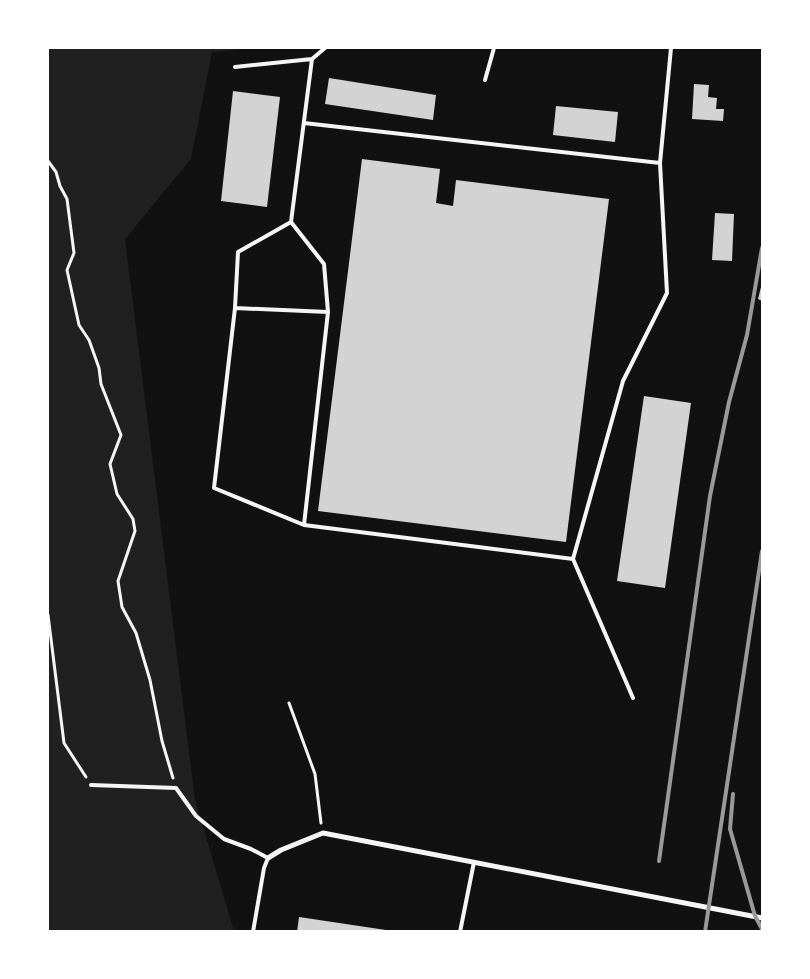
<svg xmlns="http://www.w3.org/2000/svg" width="810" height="979" viewBox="0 0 810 979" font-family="'Noto Serif',serif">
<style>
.green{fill:#202020}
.building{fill:#d3d3d3}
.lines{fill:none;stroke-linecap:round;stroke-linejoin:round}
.path{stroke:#f5f5f5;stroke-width:3}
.service{stroke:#f5f5f5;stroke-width:4}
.minor{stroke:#f5f5f5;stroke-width:5}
.rail{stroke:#9a9a9a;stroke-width:4}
</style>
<rect width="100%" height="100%" fill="#111"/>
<!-- green -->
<path class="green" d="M48,48H248L212,52L191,159L125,239L195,800L234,931H48Z"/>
<!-- building -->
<path class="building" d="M329,78L436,95L433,120L325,104Z
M694,84L709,85L708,97L717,98L716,109H724L723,121L692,119Z
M233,91L280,97L267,207L221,201Z
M556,106L618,112L615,142L553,135Z
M362,159L440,169L436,203L453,206L456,180L609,199L566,542L318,511Z
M715,213L734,214L732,261L712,260Z
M762,283V301L758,299Z
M644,396L691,403L665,588L617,581Z
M299,917L386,930V932H297Z"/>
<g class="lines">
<!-- path -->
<path class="path" d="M48,161L56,172L60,186L67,199L74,253L67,270L79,325L89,340L99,368L101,384L121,435L110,464L117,494L133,519L135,531L118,581L122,607L136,633L150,680L162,741L173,778
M48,615L64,743L86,777
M289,703L315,774L321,823"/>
<!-- service -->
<path class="service" d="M325,48L312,59L291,222L324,264L328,312L304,525L573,559
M235,67L312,59
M485,80L494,48
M304,123L660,163
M291,222L238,252L235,308L214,488L304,525
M235,308L328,312
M633,698L573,559L623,381L667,293L660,163L671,48
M91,785L176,788L196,816L224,839L251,849L268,858L264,868L253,932
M460,932L474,862"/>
<!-- minor -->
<path class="minor" d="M268,858L281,850L323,833L762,918"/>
<!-- rail -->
<path class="rail" d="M733,794L730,829L755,916L762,929
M659,861L710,496L729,402L747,335L762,248
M705,932L762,551"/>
</g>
<!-- border -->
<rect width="810" height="979" fill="none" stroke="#ffffff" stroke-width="98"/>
</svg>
